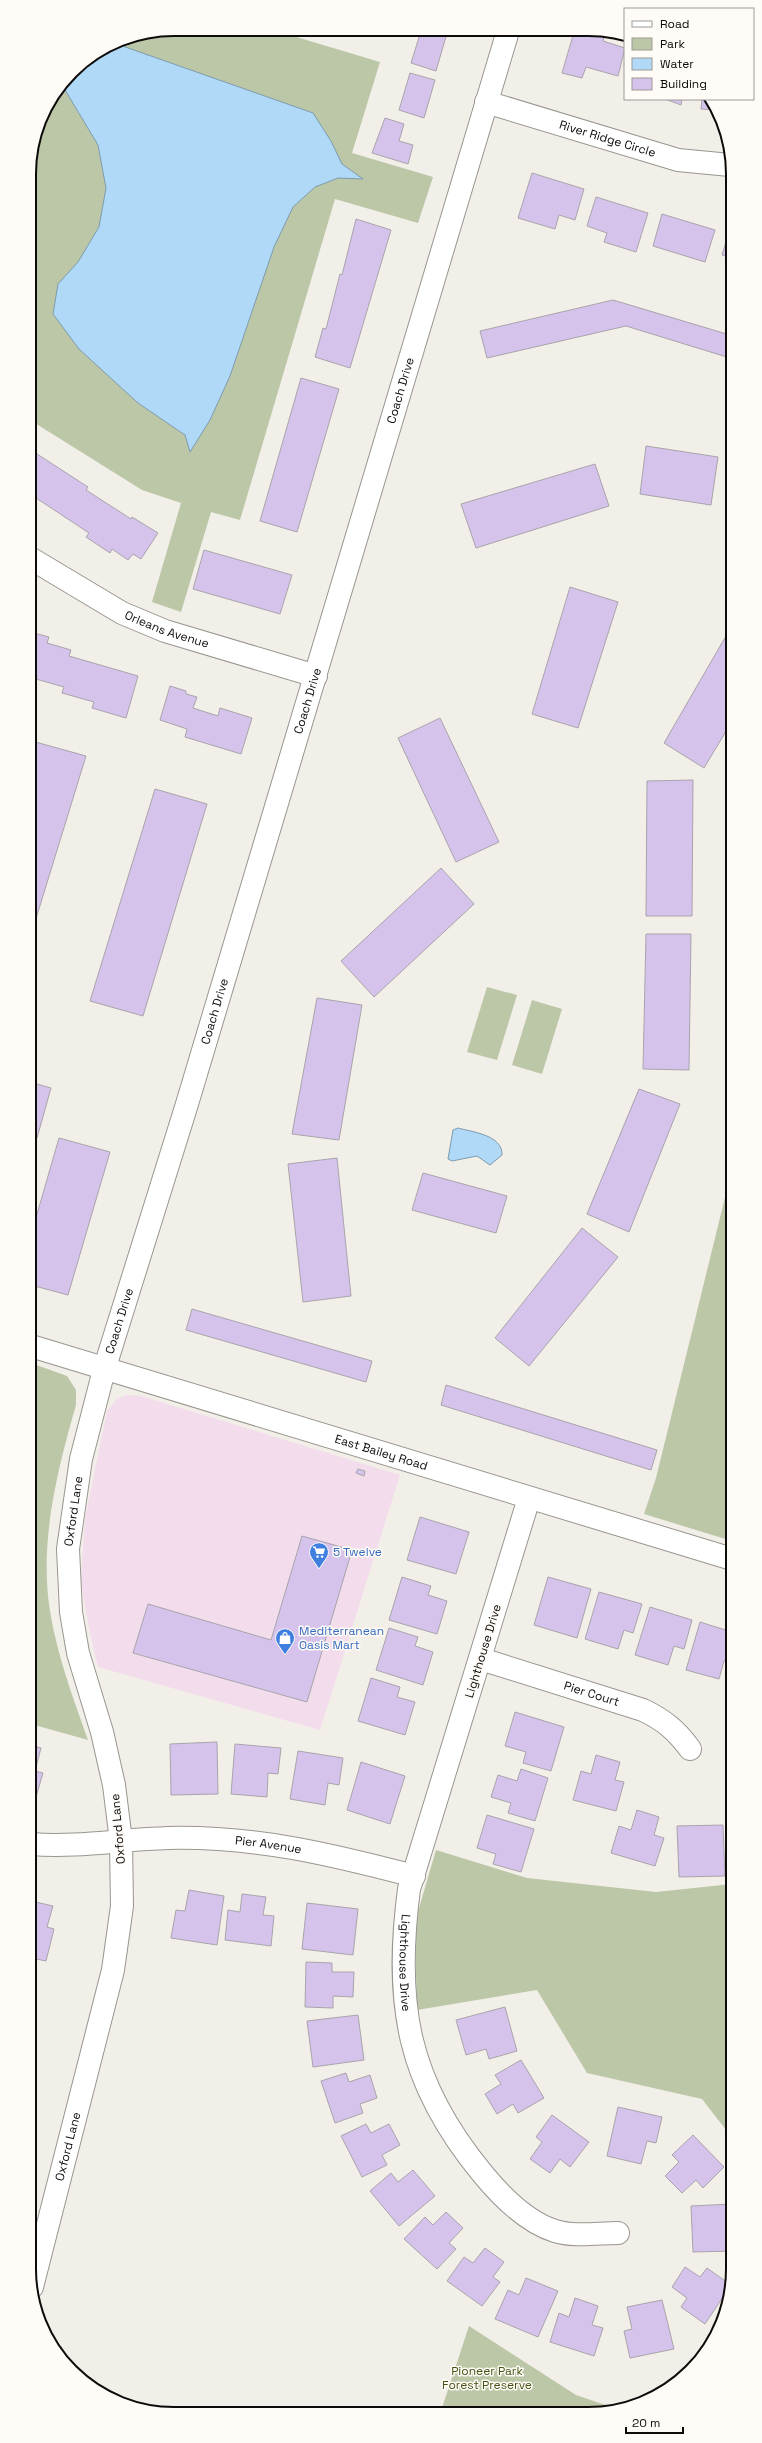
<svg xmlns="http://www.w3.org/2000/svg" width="762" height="2443" viewBox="0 0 762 2443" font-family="'Space Grotesk',sans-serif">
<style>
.commercial{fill:#f3ddec}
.green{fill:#bcc7a8}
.water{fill:#afd9f6;stroke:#7e9baf}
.building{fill:#d5c3ec;stroke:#a7a5ab}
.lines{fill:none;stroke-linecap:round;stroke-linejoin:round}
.street-casing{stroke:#999690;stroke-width:24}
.street{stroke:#fff;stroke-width:22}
.labels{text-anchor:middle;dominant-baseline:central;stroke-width:3;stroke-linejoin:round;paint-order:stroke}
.street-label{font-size:12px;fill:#0d0b0a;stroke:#fffbf7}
.shop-label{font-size:12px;fill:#366cbe;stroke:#fffbf7;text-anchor:start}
.park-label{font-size:12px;fill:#445413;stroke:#fffbf7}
.rim{fill:none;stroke:#0d0b0a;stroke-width:2}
</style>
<rect width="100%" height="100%" fill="#f2eee8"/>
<!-- commercial -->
<path class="commercial" d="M127,1395L141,1396L400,1475L320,1730L98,1667L88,1624L81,1581L85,1518L107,1411L117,1399Z"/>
<!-- green -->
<path class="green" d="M174,29L273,30L380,62L352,153L433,177L418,223L335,199L240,520L211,512L181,612L152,602L181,503L142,490L30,420L29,165L40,118L72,71L119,40Z
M487,987L517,995L497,1060L467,1052Z
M532,1000L562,1009L542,1074L512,1065Z
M731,1173L732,1541L644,1514L656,1478Z
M31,1363L67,1376L76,1390V1405C57,1471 39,1542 50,1611C57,1655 73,1698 88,1740L31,1724Z
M436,1850L527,1878L656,1892L732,1884L733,2139L702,2099L587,2073L537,1990L417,2010L415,1934L417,1915Z
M469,2326L576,2395L620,2410L441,2411Z"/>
<!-- water -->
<path class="water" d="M114,43L313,113L331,141L342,164L363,179L338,178L315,187L293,207L274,247L230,376L210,420L190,452L185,435L138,403L79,349L53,314L58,284L78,262L99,227L106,188L98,145L62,85L72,71Z
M458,1128C472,1132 503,1135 502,1155L490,1165L477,1156L452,1161L448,1159L453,1130Z"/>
<!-- building -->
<path class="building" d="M421,31H439L447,33L436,71L411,63Z
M574,32L605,33L603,41L625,48L618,76L586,67L582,78L562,73Z
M410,73L435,80L424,118L399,110Z
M665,99H682L681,105Z
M702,99H710L718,110L701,109Z
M385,118L404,124L399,141L413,145L408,164L372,153Z
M532,173L584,189L575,220L559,215L555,229L518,218Z
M596,197L648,213L636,252L604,242L607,233L587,226Z
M662,214L715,230L705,262L653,246Z
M356,219L391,230L350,368L315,357L323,328L326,329L340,274L342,275Z
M730,228V257L722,255Z
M613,300L730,335V358L626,326L487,358L480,331Z
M301,378L339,389L297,532L260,521Z
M646,446L718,457L711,505L640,494Z
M37,454L88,487L86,490L131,519L132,517L158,533L141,559L133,554L128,560L112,549L110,553L86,537L89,533L30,494V464Z
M595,464L609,506L476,548L461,504Z
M204,550L292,575L280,614L193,589Z
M570,587L618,602L578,728L532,714Z
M730,629L731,723L704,768L664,743Z
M30,632L49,637L47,643L71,650L69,656L138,676L126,718L92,708L94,702L62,693L64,687L36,679L37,675L30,673Z
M170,686L186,691V694L197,697L193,708L218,716L220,708L252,718L241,754L185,737L187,729L160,720Z
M440,718L499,842L456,862L398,738Z
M32,741L86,756L30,938V748Z
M693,780L692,916H646L647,781Z
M155,789L207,804L143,1016L90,1001Z
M441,868L474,904L374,997L341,961Z
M646,934H691L689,1070L643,1069Z
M317,998L362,1005L339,1140L292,1134Z
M30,1082L51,1088L37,1138L30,1136Z
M639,1089L680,1104L629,1232L587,1214Z
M59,1138L110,1152L68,1295L31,1285V1235Z
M337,1158L351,1296L303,1302L288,1164Z
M423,1173L507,1196L496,1233L412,1210Z
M582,1228L618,1257L529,1366L495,1338Z
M192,1309L372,1361L366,1382L186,1330Z
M446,1385L657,1450L651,1470L441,1405Z
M358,1469L365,1471L364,1476L356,1473Z
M420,1517L469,1532L456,1574L407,1560Z
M302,1536L352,1550L307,1702L133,1653L148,1604L271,1640Z
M402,1577L431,1586L428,1595L447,1601L437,1634L389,1620Z
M548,1577L591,1589L577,1638L534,1625Z
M599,1592L642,1604L633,1633L624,1630L618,1649L585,1639Z
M650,1607L692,1620L684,1649L674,1646L668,1665L635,1655Z
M700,1622L732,1632V1663L724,1661L719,1679L686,1670Z
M389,1628L418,1637L415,1646L433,1652L423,1685L376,1670Z
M371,1678L400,1687L397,1697L415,1702L405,1735L358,1721Z
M515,1712L564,1727L551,1771L523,1763L526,1752L505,1746Z
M217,1742L218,1794L171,1795L170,1744Z
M235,1744L281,1748L278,1774L268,1773L267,1797L231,1794Z
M31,1745L41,1748L35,1771L43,1773L36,1797L31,1796Z
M298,1751L343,1758L339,1785L328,1783L325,1805L290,1799Z
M596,1755L620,1762L615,1780L624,1782L616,1811L573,1800L581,1771L591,1774Z
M361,1762L405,1776L390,1824L347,1810Z
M521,1769L548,1778L535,1821L508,1813L511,1803L491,1797L498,1775L517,1781Z
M637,1810L659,1817L654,1835L664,1838L655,1866L611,1853L619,1826L631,1830Z
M487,1815L534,1829L521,1872L493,1864L496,1854L477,1848Z
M723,1825L725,1876L679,1877L677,1826Z
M189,1890L224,1896L217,1945L171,1938L176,1910L185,1911Z
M242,1894L266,1897L263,1915L274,1916L271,1946L225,1940L228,1910L240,1912Z
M31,1901L53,1906L47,1927L54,1929L46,1961L31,1958Z
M307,1903L358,1909L353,1955L302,1949Z
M306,1962L332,1963V1972H354L353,1997L333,1996V2008L305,2007Z
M505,2007L517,2051L489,2059L486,2049L466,2055L456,2020Z
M358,2015L364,2060L313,2067L307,2021Z
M521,2060L544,2098L518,2113L513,2104L497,2114L485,2094L501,2084L495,2075Z
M346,2073L349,2082L370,2075L377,2098L360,2104L363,2113L335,2123L321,2081Z
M618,2107L662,2117L656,2143L647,2141L641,2164L607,2156Z
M552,2115L589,2142L570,2167L560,2159L550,2173L530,2159L542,2142L536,2137Z
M366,2124L371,2133L389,2124L400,2145L382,2155L387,2165L362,2177L341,2136Z
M693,2135L724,2167L703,2188L696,2180L682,2193L665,2176L679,2162L672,2155Z
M413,2170L435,2196L399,2226L370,2191L391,2173L398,2182Z
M733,2204V2251L693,2252L691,2206Z
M446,2212L463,2228L449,2243L456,2249L437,2269L404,2239L425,2217L433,2225Z
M485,2248L504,2262L493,2277L500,2282L482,2306L447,2281L464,2257L473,2263Z
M685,2267L700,2277L707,2268L731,2285L705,2324L681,2307L687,2298L672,2287Z
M526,2278L558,2291L538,2337L495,2319L508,2290L519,2295Z
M575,2298L598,2306L592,2325L603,2328L594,2356L550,2342L559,2313L569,2317Z
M662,2300L674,2349L630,2358L624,2331L632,2329L627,2307Z"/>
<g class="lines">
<defs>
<g id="street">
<path id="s1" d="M486,102L678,160L730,165"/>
<path id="s2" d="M30,558L122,613L165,631L316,676"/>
<path id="s3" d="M31,1346L732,1559"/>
<path id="s4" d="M529,1498L409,1889C394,2003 407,2082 482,2173C500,2195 526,2222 555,2231C574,2237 598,2233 618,2233"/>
<path id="s5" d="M481,1659L643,1710C664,1720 677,1731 690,1749"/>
<path id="s6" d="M31,1844C77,1848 123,1839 168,1838C255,1836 330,1854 414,1876"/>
<path id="s7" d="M32,2287L113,1970L122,1906L121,1841L114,1785L102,1732L78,1653L71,1612L68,1549L81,1459L104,1370L187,1104L508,31"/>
</g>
</defs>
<!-- street casing -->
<use href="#street" class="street-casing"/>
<!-- street -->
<use href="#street" class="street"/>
</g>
<!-- icons -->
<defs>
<symbol id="supermarket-pin" viewBox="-11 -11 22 30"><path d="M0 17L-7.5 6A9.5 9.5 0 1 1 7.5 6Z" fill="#3f7fe0" stroke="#fffbf7"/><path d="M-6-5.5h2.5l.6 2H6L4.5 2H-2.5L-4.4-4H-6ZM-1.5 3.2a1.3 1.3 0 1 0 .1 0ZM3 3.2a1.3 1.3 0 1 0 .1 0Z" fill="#fff"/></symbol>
<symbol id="shop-pin" viewBox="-11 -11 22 30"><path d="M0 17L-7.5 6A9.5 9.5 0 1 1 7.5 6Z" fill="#3f7fe0" stroke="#fffbf7"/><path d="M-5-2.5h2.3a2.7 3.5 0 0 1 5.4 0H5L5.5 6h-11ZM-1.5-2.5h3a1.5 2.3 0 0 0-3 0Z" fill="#fff"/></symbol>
</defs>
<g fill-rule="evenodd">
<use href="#supermarket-pin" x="308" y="1541" width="22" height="30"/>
<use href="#shop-pin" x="274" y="1627" width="22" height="30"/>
</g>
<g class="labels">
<!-- street labels -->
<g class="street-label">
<text stroke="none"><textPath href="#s1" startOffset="127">River Ridge Circle</textPath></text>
<text stroke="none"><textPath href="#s7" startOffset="1961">Coach Drive</textPath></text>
<text stroke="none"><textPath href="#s2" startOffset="155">Orleans Avenue</textPath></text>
<text stroke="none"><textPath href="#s7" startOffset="1637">Coach Drive</textPath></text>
<text stroke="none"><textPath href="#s7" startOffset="1313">Coach Drive</textPath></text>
<text stroke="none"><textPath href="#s7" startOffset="989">Coach Drive</textPath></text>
<text stroke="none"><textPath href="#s3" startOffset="366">East Bailey Road</textPath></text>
<text stroke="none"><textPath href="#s7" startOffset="793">Oxford Lane</textPath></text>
<text transform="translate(483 1651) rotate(-73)">Lighthouse Drive</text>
<text stroke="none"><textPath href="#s5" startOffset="116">Pier Court</textPath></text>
<text transform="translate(118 1829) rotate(-95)">Oxford Lane</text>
<text stroke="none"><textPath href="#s6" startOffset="238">Pier Avenue</textPath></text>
<text stroke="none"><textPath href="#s4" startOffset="483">Lighthouse Drive</textPath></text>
<text stroke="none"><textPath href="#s7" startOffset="145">Oxford Lane</textPath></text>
</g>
<!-- shop labels -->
<g class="shop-label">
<text x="333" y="1552">5 Twelve</text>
<text x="299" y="1631">Mediterranean<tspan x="299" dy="14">Oasis Mart</tspan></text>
</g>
<!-- park labels -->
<g class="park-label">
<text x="487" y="2371">Pioneer Park<tspan x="487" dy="14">Forest Preserve</tspan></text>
</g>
</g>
<!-- crop -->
<path d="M0 0H762V2443H0ZM174 36H588A138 138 0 0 1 726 174V2269A138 138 0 0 1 588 2407H174A138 138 0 0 1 36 2269V174A138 138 0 0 1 174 36Z" fill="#fffbf7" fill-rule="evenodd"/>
<path class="rim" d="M174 36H588A138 138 0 0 1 726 174V2269A138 138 0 0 1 588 2407H174A138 138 0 0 1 36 2269V174A138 138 0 0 1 174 36Z"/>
<!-- legend -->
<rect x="624" y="8" width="130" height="92" fill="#fffbf7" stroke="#9e9b98"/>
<rect x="632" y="21" width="20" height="6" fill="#ffffff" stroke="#9e9b98"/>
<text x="660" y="28" font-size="12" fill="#0d0b0a">Road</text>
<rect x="632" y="38" width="20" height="12" fill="#bcc7a8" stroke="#9e9b98"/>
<text x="660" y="48" font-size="12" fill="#0d0b0a">Park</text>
<rect x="632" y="58" width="20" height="12" fill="#afd9f6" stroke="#9e9b98"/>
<text x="660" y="68" font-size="12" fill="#0d0b0a">Water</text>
<rect x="632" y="78" width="20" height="12" fill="#d5c3ec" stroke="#9e9b98"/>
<text x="660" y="88" font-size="12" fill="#0d0b0a">Building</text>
<!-- scale -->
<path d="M626 2427v6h57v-6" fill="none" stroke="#0d0b0a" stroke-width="2"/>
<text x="632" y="2427" font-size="12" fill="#0d0b0a" stroke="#fffbf7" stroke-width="3" paint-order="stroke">20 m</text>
</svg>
